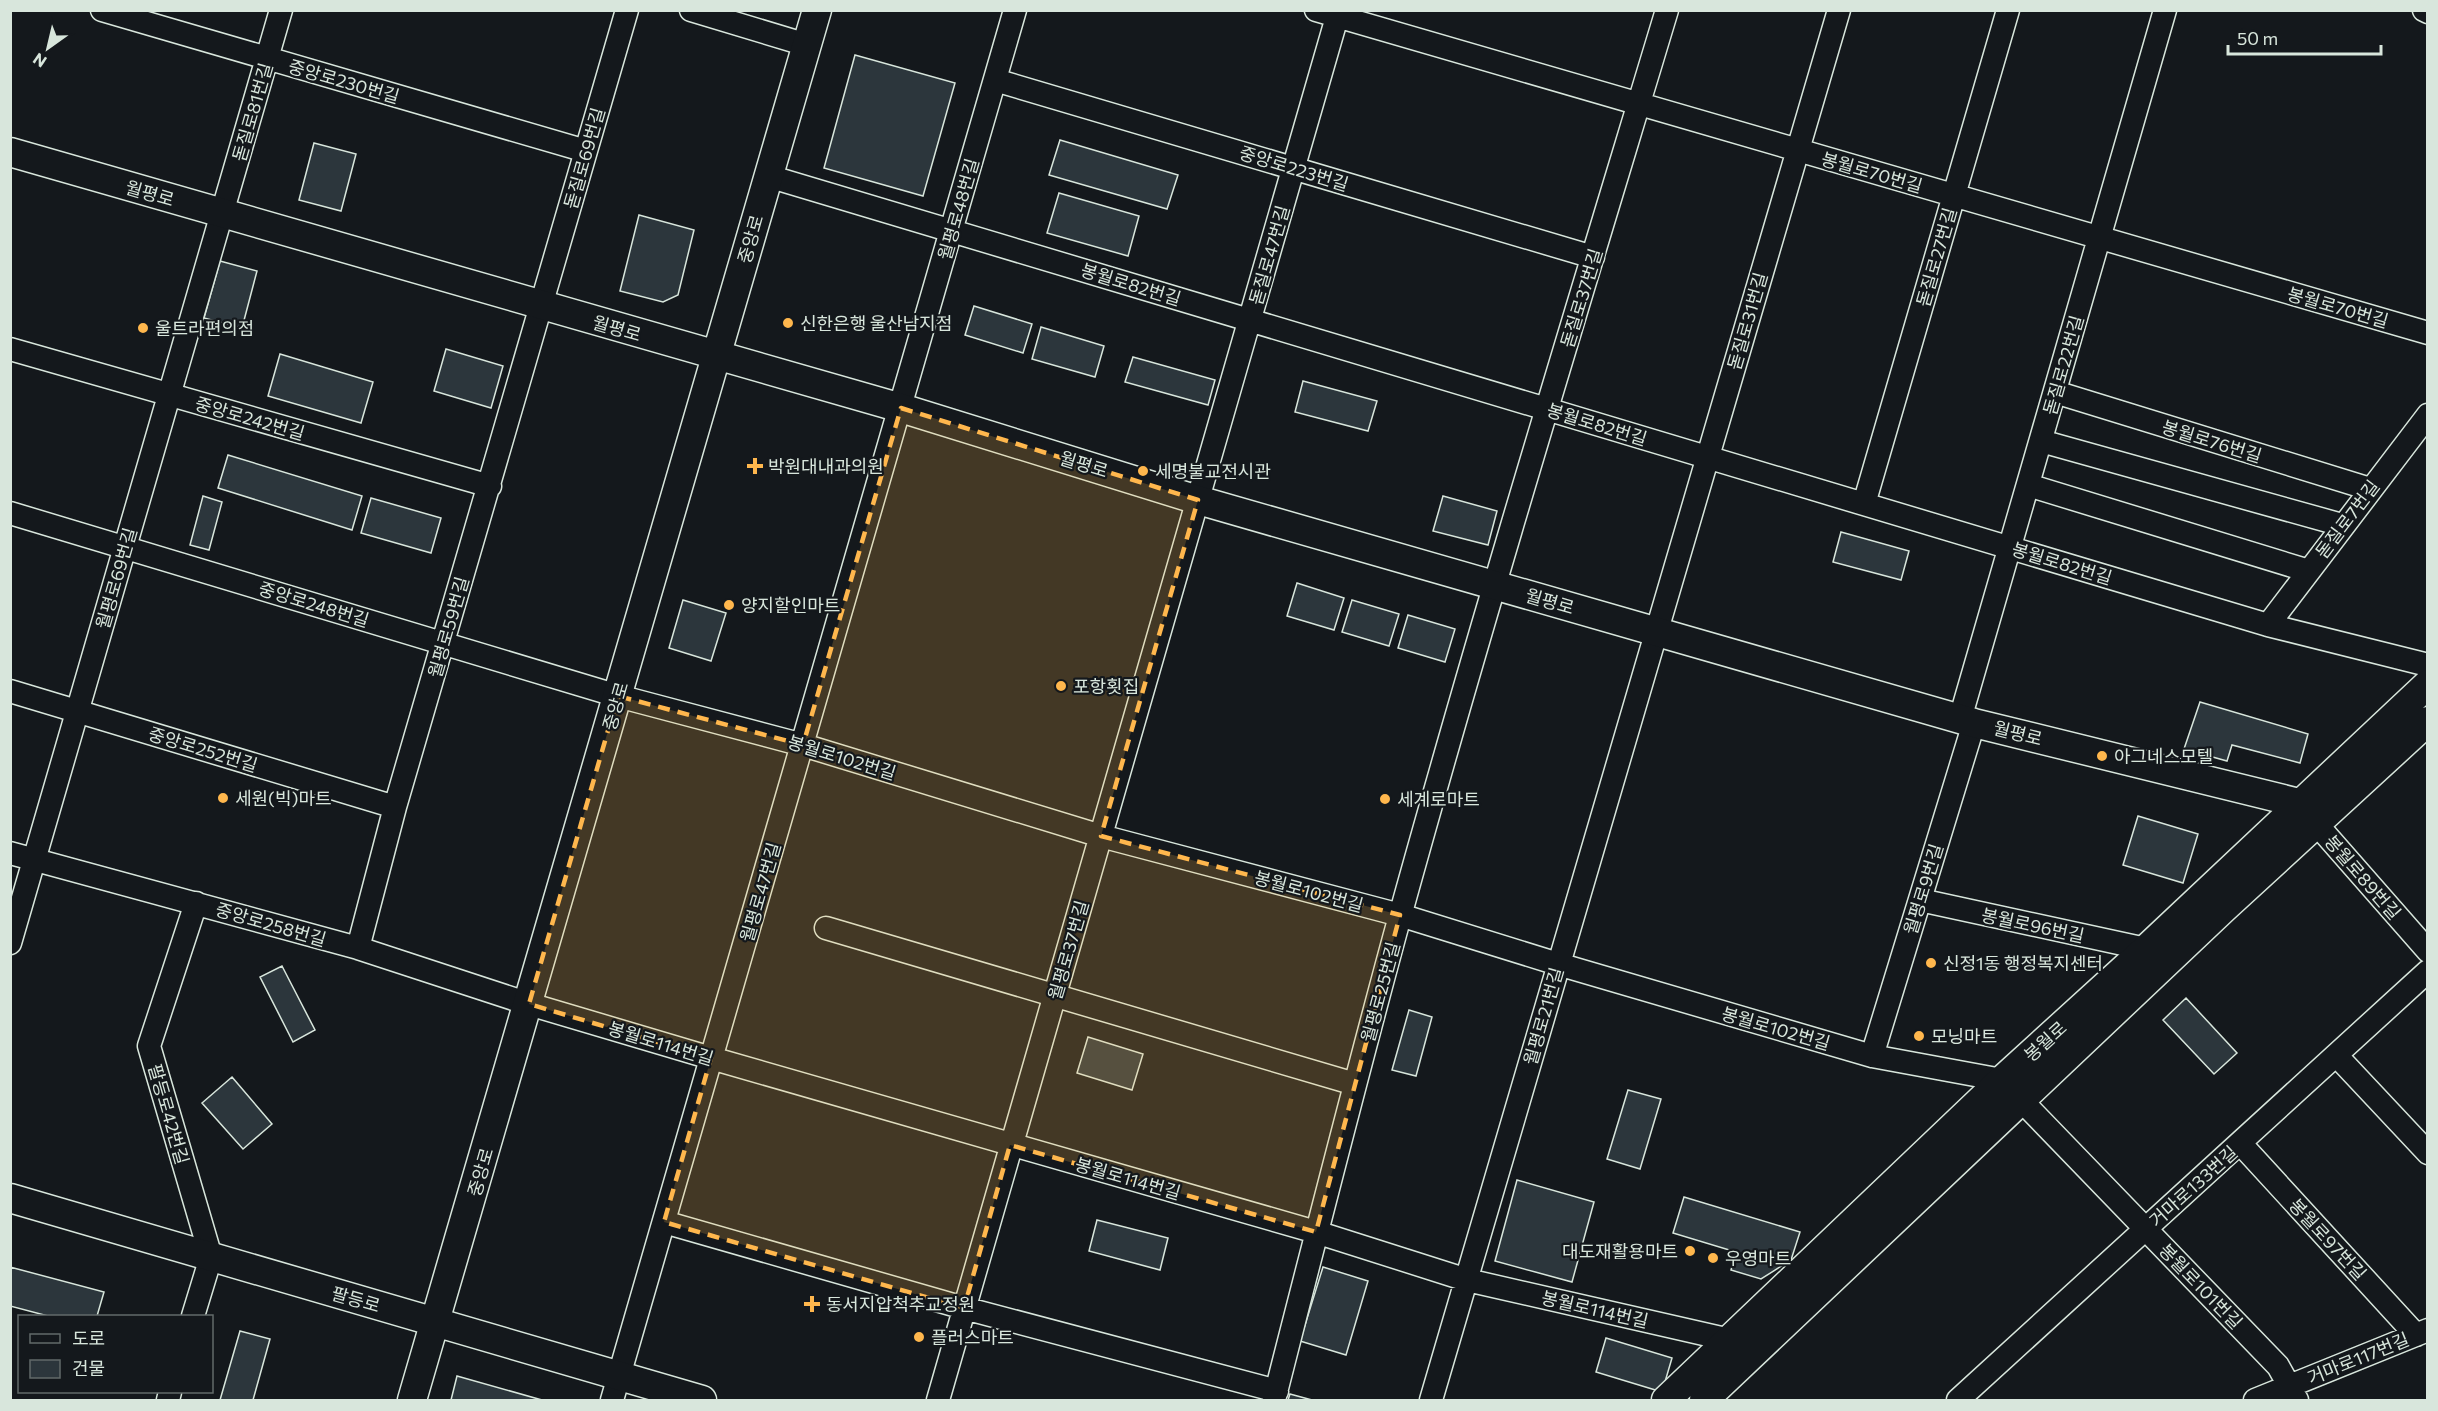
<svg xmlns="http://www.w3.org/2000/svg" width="2438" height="1411" viewBox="0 0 2438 1411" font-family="Commissioner,'Noto Sans KR',sans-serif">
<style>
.building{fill:#2c363c;stroke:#d8e6dc;stroke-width:1.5}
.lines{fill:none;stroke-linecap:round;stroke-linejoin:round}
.minor-casing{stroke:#d8e6dc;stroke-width:25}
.major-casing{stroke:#d8e6dc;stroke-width:31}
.minor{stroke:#14181c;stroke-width:22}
.major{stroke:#14181c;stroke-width:28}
.marked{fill:#ffb74d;fill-opacity:0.2;stroke:#ffb74d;stroke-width:4.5;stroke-dasharray:12 8;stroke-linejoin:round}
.poi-dot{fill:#ffb74d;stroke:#14181c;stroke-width:2}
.labels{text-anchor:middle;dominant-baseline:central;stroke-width:4.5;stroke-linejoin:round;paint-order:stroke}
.street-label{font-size:18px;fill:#d8e6dc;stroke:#14181c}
.poi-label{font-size:18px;fill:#d8e6dc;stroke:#14181c;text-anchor:start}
</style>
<rect width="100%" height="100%" fill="#14181c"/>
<!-- building -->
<path class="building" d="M855,55L955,83L923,196L824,168Z
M1060,140L1178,175L1167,209L1049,175Z
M314,143L356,154L341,211L299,200Z
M1059,193L1139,216L1128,256L1047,233Z
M639,215L694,230L678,295L663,302L620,291Z
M220,261L257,271L242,328L204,318Z
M974,306L1032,324L1023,353L965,335Z
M1041,327L1104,346L1095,377L1032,359Z
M446,349L503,366L491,408L434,391Z
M280,354L373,382L361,423L268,396Z
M1133,357L1215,380L1208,405L1125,382Z
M1303,381L1377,401L1368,431L1295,412Z
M228,455L362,496L352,530L218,488Z
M203,496L222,502L209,550L190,545Z
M1443,496L1497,511L1488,545L1433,531Z
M371,498L441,518L431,553L361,533Z
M1841,532L1909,551L1901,580L1833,562Z
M1297,583L1344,598L1334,630L1287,616Z
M683,600L726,613L711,661L669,648Z
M1352,600L1399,614L1389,646L1342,632Z
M1408,615L1455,629L1445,662L1398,648Z
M2200,702L2308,734L2300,763L2232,745L2227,761L2184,749Z
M2138,816L2198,834L2183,883L2123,865Z
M282,966L315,1030L293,1042L260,977Z
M2186,998L2237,1053L2214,1074L2163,1020Z
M1409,1010L1432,1017L1416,1076L1392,1070Z
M1088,1037L1143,1054L1132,1090L1077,1073Z
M232,1077L272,1124L243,1149L202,1103Z
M1628,1090L1661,1099L1640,1169L1607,1159Z
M1517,1180L1594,1202L1572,1282L1495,1261Z
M1684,1197L1800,1232L1791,1260L1761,1279L1731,1270L1736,1252L1673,1233Z
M1097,1220L1168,1238L1160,1270L1089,1251Z
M10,1267L104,1292L97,1316H48L10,1306Z
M1323,1267L1368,1281L1346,1355L1300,1341Z
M240,1331L270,1339L253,1400H220Z
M1606,1338L1672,1358L1662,1392L1596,1372Z
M457,1376L542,1400H451Z
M1290,1394L1312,1400H1288Z"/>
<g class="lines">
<defs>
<path id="minor" d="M102,10L586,151
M691,10L807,45
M1316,10L2428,333
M2424,10L2428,12
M995,80L1593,257
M768,176L2268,625L2428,665
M10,349L490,486
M2055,392L2370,489
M2041,441L2342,525
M2028,485L2309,571
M1864,504L2008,10
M10,513L618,696L803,745L1101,836L1400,915L1558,964L1872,1056L2002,1080
M2268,625L2428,415
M10,691L395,807
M1960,719L2165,10
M2306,812L2428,951
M10,853L358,948L529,1004L711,1058L1316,1232L1467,1280L1730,1340
M1920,900L2146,949
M826,928L1355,1084
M10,943L281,10
M358,948L395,807L627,10
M2336,1055L2428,1153
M1872,1056L1974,723
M2021,1100L2278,1366L2297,1400
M2240,1143L2416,1335
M664,1222L964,1308L1277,1391
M193,1316L211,1257L149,1046L196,903
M168,1400L170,1392
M612,1400L1015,10
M938,1400L1339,10
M1274,1400C1315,1239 1356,1077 1400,916C1484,612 1576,312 1667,10
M1431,1400L1839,10
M1958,1400L2428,971
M2255,1400L2428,1330"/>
<path id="major" d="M10,152L901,408L1198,500L1974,723L2299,803
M10,1198L702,1400
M412,1400L817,10
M1666,1400L2002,1080L2146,949L2428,684
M1704,1400L2223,909L2428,721"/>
</defs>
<!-- minor casing -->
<use href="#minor" class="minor-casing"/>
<!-- major casing -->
<use href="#major" class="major-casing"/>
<!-- minor -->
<use href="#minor" class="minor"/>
<!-- major -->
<use href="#major" class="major"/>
</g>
<!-- marked area -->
<path class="marked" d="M901,408L1198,500L1101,836L1400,915L1316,1232L1010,1145L964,1308L664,1222L711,1058L529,1004L618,696L803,745Z"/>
<!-- markers -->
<g class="poi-dot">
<circle cx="788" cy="323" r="6"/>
<circle cx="143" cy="328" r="6"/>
<path d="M752 457h6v6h6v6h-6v6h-6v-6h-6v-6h6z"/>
<circle cx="1143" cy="471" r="6"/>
<circle cx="729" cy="605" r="6"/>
<circle cx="1061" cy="686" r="6"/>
<circle cx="2102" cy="756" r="6"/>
<circle cx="223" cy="798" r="6"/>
<circle cx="1385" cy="799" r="6"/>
<circle cx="1931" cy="963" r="6"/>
<circle cx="1919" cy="1036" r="6"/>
<circle cx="1690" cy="1251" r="6"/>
<circle cx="1713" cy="1258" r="6"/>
<path d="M809 1295h6v6h6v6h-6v6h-6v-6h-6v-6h6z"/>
<circle cx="919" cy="1337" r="6"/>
</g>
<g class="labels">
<!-- street labels -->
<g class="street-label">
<text transform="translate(344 81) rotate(16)">중앙로230번길</text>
<text transform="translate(252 112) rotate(-74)">돋질로81번길</text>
<text transform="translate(584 158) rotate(-74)">돋질로69번길</text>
<text transform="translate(1294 168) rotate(17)">중앙로223번길</text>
<text transform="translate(1872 172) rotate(16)">봉월로70번길</text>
<text transform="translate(150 193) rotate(16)">월평로</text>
<text transform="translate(958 209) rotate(-74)">월평로48번길</text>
<text transform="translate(750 239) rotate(-74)">중앙로</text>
<text transform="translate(1269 255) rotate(-74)">돋질로47번길</text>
<text transform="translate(1936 257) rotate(-74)">돋질로27번길</text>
<text transform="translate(1131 284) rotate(17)">봉월로82번길</text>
<text transform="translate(1581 298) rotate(-73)">돋질로37번길</text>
<text transform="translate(2338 307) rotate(16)">봉월로70번길</text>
<text transform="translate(1747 321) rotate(-74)">돋질로31번길</text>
<text transform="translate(617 328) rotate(16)">월평로</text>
<text transform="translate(2063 365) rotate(-74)">돋질로22번길</text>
<text transform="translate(250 418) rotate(16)">중앙로242번길</text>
<text transform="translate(1597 424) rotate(17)">봉월로82번길</text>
<text transform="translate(2212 441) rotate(17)">봉월로76번길</text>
<text transform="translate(1084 464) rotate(17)">월평로</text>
<text transform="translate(2347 519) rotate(-53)">돋질로7번길</text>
<text transform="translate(2062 563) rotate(17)">봉월로82번길</text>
<text transform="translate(116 578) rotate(-74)">월평로69번길</text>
<text transform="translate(1550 601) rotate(16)">월평로</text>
<text transform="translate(314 604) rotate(17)">중앙로248번길</text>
<text transform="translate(448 627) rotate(-74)">월평로59번길</text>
<text transform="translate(615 706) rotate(-74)">중앙로</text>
<text transform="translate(2018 733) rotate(14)">월평로</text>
<text transform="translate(203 749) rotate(17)">중앙로252번길</text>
<text transform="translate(842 757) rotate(17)">봉월로102번길</text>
<text transform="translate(2363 877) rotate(49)">봉월로89번길</text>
<text transform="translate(1923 889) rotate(-73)">월평로9번길</text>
<text transform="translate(1309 891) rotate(15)">봉월로102번길</text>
<text transform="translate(760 892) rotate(-74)">월평로47번길</text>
<text transform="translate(271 924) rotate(16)">중앙로258번길</text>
<text transform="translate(2033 925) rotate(12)">봉월로96번길</text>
<text transform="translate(1068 950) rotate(-74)">월평로37번길</text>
<text transform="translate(1380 992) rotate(-75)">월평로25번길</text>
<text transform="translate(1543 1016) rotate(-74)">월평로21번길</text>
<text transform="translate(1776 1028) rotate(16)">봉월로102번길</text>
<text transform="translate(2045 1041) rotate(-42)">봉월로</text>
<text transform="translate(661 1043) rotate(17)">봉월로114번길</text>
<text transform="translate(169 1114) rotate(74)">팔등로42번길</text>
<text transform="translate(480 1172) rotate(-74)">중앙로</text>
<text transform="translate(1128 1178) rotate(16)">봉월로114번길</text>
<text transform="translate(2193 1186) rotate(-42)">거마로133번길</text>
<text transform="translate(2328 1239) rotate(47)">봉월로97번길</text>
<text transform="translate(2201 1286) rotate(46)">봉월로101번길</text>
<text transform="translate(356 1299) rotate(16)">팔등로</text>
<text transform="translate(1595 1309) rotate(13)">봉월로114번길</text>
<text transform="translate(2358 1358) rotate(-22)">거마로117번길</text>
</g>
<!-- poi labels -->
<g class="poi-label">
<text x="800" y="323">신한은행 울산남지점</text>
<text x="155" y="328">울트라편의점</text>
<text x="768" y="466">박원대내과의원</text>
<text x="1155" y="471">세명불교전시관</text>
<text x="741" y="605">양지할인마트</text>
<text x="1073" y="686">포항횟집</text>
<text x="2114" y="756">아그네스모텔</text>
<text x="235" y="798">세원(빅)마트</text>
<text x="1397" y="799">세계로마트</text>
<text x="1943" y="963">신정1동 행정복지센터</text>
<text x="1931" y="1036">모닝마트</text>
<text x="1678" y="1251" text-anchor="end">대도재활용마트</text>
<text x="1725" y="1258">우영마트</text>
<text x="826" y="1304">동서지압척추교정원</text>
<text x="931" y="1337">플러스마트</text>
</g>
</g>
<!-- border -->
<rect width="2438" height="1411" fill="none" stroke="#d8e6dc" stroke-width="24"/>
<!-- legend -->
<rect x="18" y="1315" width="195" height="78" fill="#14181c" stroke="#626a69" stroke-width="1.5"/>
<rect x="30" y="1334" width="30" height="9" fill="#14181c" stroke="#626a69" stroke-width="1.5"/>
<text x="72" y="1345" font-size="18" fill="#d8e6dc">도로</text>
<rect x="30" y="1360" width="30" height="18" fill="#2c363c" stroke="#626a69" stroke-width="1.5"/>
<text x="72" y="1375" font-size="18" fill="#d8e6dc">건물</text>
<!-- north arrow -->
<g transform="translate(48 48) rotate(214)" stroke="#14181c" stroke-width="4.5" paint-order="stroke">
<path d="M0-4.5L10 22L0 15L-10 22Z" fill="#d8e6dc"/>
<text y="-9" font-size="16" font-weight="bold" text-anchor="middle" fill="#d8e6dc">N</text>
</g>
<!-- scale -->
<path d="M2228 45v9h153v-9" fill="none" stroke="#d8e6dc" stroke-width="3"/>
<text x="2237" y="45" font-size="18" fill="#d8e6dc" stroke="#14181c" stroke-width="4.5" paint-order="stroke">50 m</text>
</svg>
